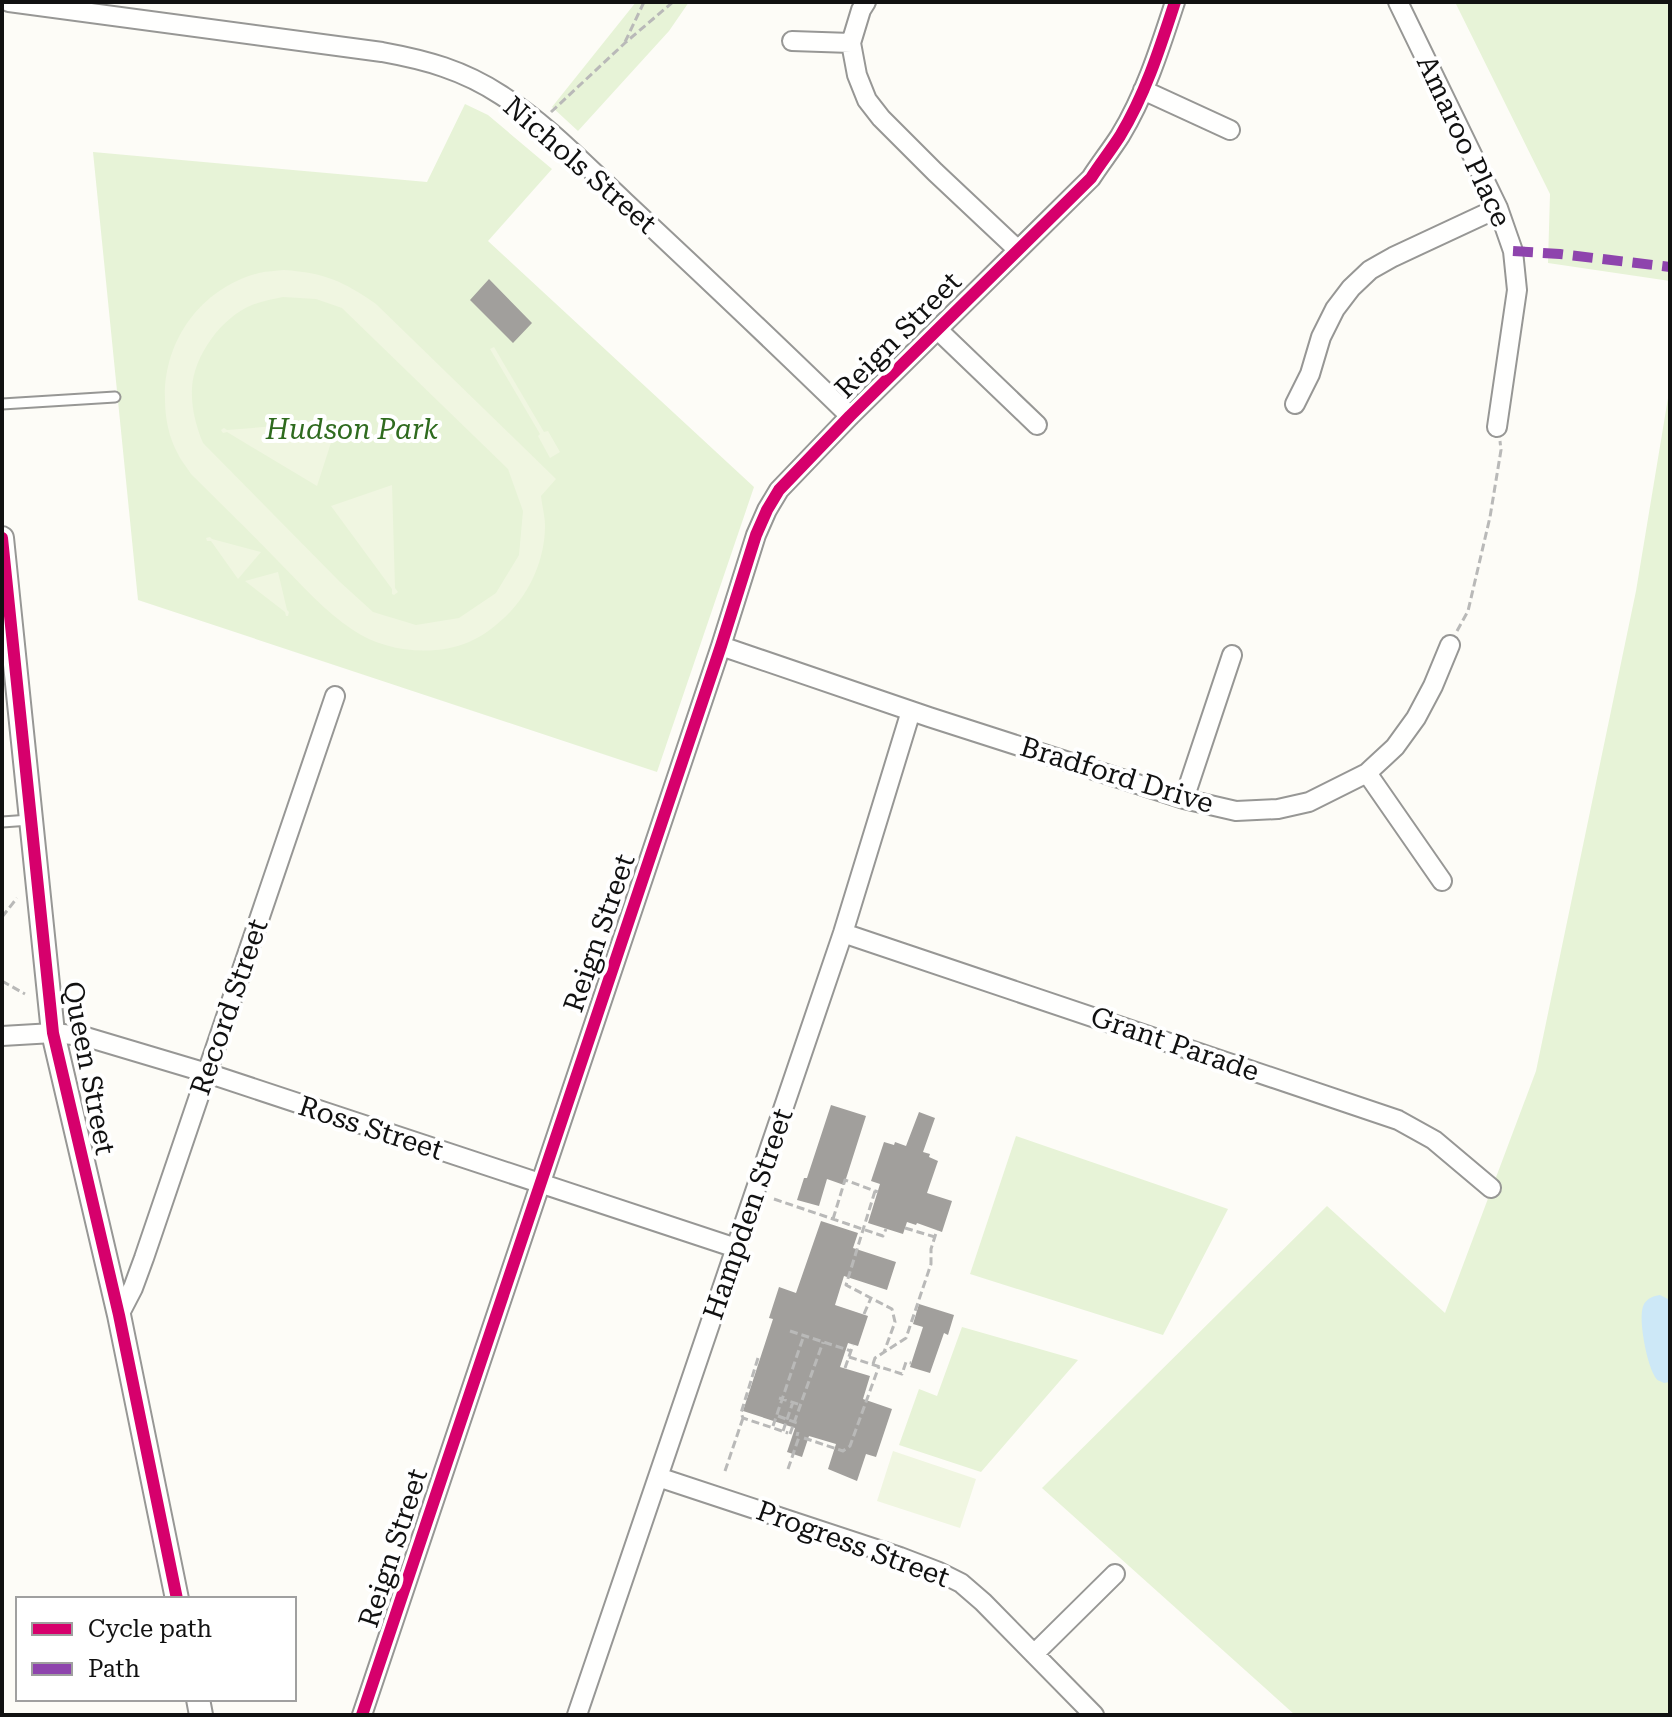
<svg xmlns="http://www.w3.org/2000/svg" width="1672" height="1717" viewBox="0 0 1672 1717" font-family="'Roboto Serif',serif">
<style>
.green{fill:#e7f3d7}
.pitch{fill:#f0f6e1;fill-rule:evenodd}
.water{fill:#cde8f7}
.building{fill:#a19f9c}
.lines{fill:none;stroke-linecap:round;stroke-linejoin:round}
.service-casing{stroke:#979795;stroke-width:13}
.minor-casing{stroke:#979795;stroke-width:22}
.tertiary-casing{stroke:#979795;stroke-width:26}
.path{stroke:#b9b9b8;stroke-width:3;stroke-dasharray:8 4;stroke-linecap:butt}
.service{stroke:#fffffe;stroke-width:9}
.minor{stroke:#fffffe;stroke-width:18}
.tertiary{stroke:#fffffe;stroke-width:22}
.quiet{stroke:#8e44ad;stroke-width:10;stroke-dasharray:20 10;stroke-linecap:butt}
.cycleway-casing{stroke:#fff;stroke-width:17}
.cycleway{stroke:#d6006c;stroke-width:12}
.labels{text-anchor:middle;dominant-baseline:central;stroke-width:8;stroke-linejoin:round;paint-order:stroke}
.street-label{font-size:28px;fill:#111;stroke:#fff}
.park-label{font-size:28px;font-style:italic;fill:#2f6b1f;stroke:#fff}
</style>
<rect width="100%" height="100%" fill="#fdfcf7"/>
<!-- green -->
<path class="green" d="M636,2H689L669,31L578,131L552,107Z
M1455,2H1670V281L1548,263L1550,194Z
M465,104L488,115L552,169L488,241L754,487L657,772L138,600L93,152L427,182Z
M1670,386V1715H1295L1042,1488L1327,1206L1445,1313L1536,1071L1636,591Z
M1016,1136L1228,1209L1163,1335L970,1274Z
M962,1327L1078,1360L981,1472L899,1445L919,1389L937,1396Z"/>
<!-- pitch -->
<path class="pitch" d="M284,270C325,273 343,281 376,304L556,479L541,496C542,506 545,516 545,526C545,560 529,595 504,618C494,627 483,636 469,642C434,657 385,652 353,630C325,612 301,584 277,560C249,531 220,503 191,474C187,467 181,461 178,454C169,438 165,418 165,400C163,341 201,288 259,273C267,271 276,271 284,270ZM283,297L316,299L342,308L508,469L523,511L519,555L496,593L459,618L416,625L373,612L340,582L203,443C196,426 191,407 192,388C194,355 222,317 252,305C262,301 273,299 283,297Z
M494,347L544,432L548,431L560,452L550,458L538,436L540,434L490,349Z
M338,421L317,486L227,432L223,433L221,430L224,428L227,430Z
M392,485L395,588L398,592L394,595L392,594V589L331,506Z
M210,537L212,539L261,552L238,579L211,541H207L206,538Z
M278,572L287,610L289,612L288,616H286L285,612L245,581Z
M893,1451L976,1479L960,1528L877,1501Z"/>
<!-- water -->
<path class="water" d="M1660,1295L1670,1300V1382L1664,1383C1658,1380 1657,1381 1654,1375C1647,1363 1637,1316 1644,1304C1648,1298 1653,1296 1660,1295Z"/>
<!-- building -->
<path class="building" d="M489,279L532,323L513,343L470,300Z
M831,1105L866,1116L844,1185L827,1179L819,1206L797,1200L804,1178H807Z
M919,1112L935,1118L923,1152L930,1154L929,1157L938,1161L927,1193L952,1201L942,1232L917,1223L916,1225L907,1222L903,1234L868,1223L880,1184L871,1181L884,1142L894,1145L895,1142L906,1146Z
M821,1221L858,1233L853,1248L896,1262L887,1290L844,1276L835,1305L868,1316L858,1346L848,1343L840,1367L870,1376L863,1399L892,1409L876,1457L866,1454L857,1481L828,1469L836,1444L809,1436L802,1457L787,1452L795,1428L743,1411L773,1319L769,1318L779,1287L796,1293Z
M919,1304L954,1315L948,1335L944,1333L930,1373L910,1367L923,1327L913,1324Z"/>
<g class="lines">
<defs>
<path id="service" d="M2,404L115,397
M2,822L30,820"/>
<path id="minor" d="M9,2L382,52C426,60 463,70 501,95C547,124 586,166 625,202C701,273 776,344 850,416
M866,2L861,10L851,43L857,75L867,100L881,118L935,172L1018,250
M1398,2L1498,208L1513,251L1517,290L1497,427
M792,41L851,43
M1143,90L1230,130
M938,330L1037,425
M1295,404L1310,374L1321,337L1335,309L1351,288L1370,270L1393,257L1498,208
M721,646L929,717L1184,799L1236,811L1278,809L1309,802L1367,773L1395,747L1416,718L1433,686L1450,645
M1367,773L1442,881
M1184,799L1232,655
M843,933L1398,1120L1434,1140L1491,1188
M2,1036L53,1033L83,1036L207,1073L736,1248
M119,1315L133,1288L144,1258L335,696
M658,1477L900,1557L939,1572L961,1583L983,1602L1094,1715
M1034,1654L1115,1574
M362,1715L721,646L756,535L767,510L779,490L850,416L1091,178C1100,164 1111,150 1120,136C1145,95 1160,48 1175,2
M577,1715L843,933L911,711"/>
<path id="tertiary" d="M2,538L53,1033L119,1315L177,1599
M198,1699L201,1715"/>
</defs>
<!-- service casing -->
<use href="#service" class="service-casing"/>
<!-- minor casing -->
<use href="#minor" class="minor-casing"/>
<!-- tertiary casing -->
<use href="#tertiary" class="tertiary-casing"/>
<!-- path -->
<path class="path" d="M625,42L644,2
M551,112L626,42L673,2
M1457,631L1468,611L1490,517L1501,450L1500,441
M2,917L17,898
M2,981L25,994
M875,1191L846,1285L892,1309L895,1322L884,1352
M774,1199L883,1236L886,1229
M833,1219L845,1180L878,1192
M905,1228L935,1237
M864,1314L871,1298
M790,1331L851,1351
M849,1357L902,1374L906,1362L911,1363
M758,1358L741,1413L743,1418L788,1433
M873,1364L875,1358L906,1338L931,1264V1249L937,1230
M845,1368L853,1345
M779,1398L801,1405
M778,1416L797,1423
M773,1426L804,1335
M783,1431L793,1402
M790,1434L823,1342
M797,1436L798,1432
M804,1438L843,1451L850,1446L879,1366
M788,1469L799,1437
M725,1471L743,1418"/>
<!-- service -->
<use href="#service" class="service"/>
<!-- minor -->
<use href="#minor" class="minor"/>
<!-- tertiary -->
<use href="#tertiary" class="tertiary"/>
<!-- quiet -->
<path class="quiet" d="M1513,251L1560,254L1670,267"/>
<defs>
<path id="cycleway" d="M2,538L53,1033L119,1315L177,1599
M362,1715L721,646L756,535L767,510L779,490L850,416L1091,178C1100,164 1111,150 1120,136C1145,95 1160,48 1175,2"/>
</defs>
<!-- cycleway casing -->
<use href="#cycleway" class="cycleway-casing"/>
<!-- cycleway -->
<use href="#cycleway" class="cycleway"/>
</g>
<g class="labels">
<!-- street labels -->
<g class="street-label">
<text transform="translate(1464 141) rotate(65)">Amaroo Place</text>
<text transform="translate(580 165) rotate(41)">Nichols Street</text>
<text transform="translate(898 335) rotate(-45)">Reign Street</text>
<text transform="translate(1117 775) rotate(17)">Bradford Drive</text>
<text transform="translate(599 933) rotate(-71)">Reign Street</text>
<text transform="translate(229 1007) rotate(-71)">Record Street</text>
<text transform="translate(1175 1044) rotate(19)">Grant Parade</text>
<text transform="translate(89 1068) rotate(79)">Queen Street</text>
<text transform="translate(371 1128) rotate(18)">Ross Street</text>
<text transform="translate(748 1214) rotate(-71)">Hampden Street</text>
<text transform="translate(853 1544) rotate(20)">Progress Street</text>
<text transform="translate(393 1548) rotate(-72)">Reign Street</text>
</g>
<!-- park labels -->
<g class="park-label">
<text x="352" y="429">Hudson Park</text>
</g>
</g>
<!-- border -->
<rect width="1672" height="1717" fill="none" stroke="#111111" stroke-width="8"/>
<!-- legend -->
<rect x="16" y="1597" width="280" height="104" fill="#ffffff" stroke="#a0a0a0" stroke-width="2"/>
<rect x="32" y="1623" width="40" height="12" fill="#d6006c" stroke="#a0a0a0" stroke-width="2"/>
<text x="88" y="1637" font-size="24" fill="#111111">Cycle path</text>
<rect x="32" y="1663" width="40" height="12" fill="#8e44ad" stroke="#a0a0a0" stroke-width="2"/>
<text x="88" y="1677" font-size="24" fill="#111111">Path</text>
</svg>
